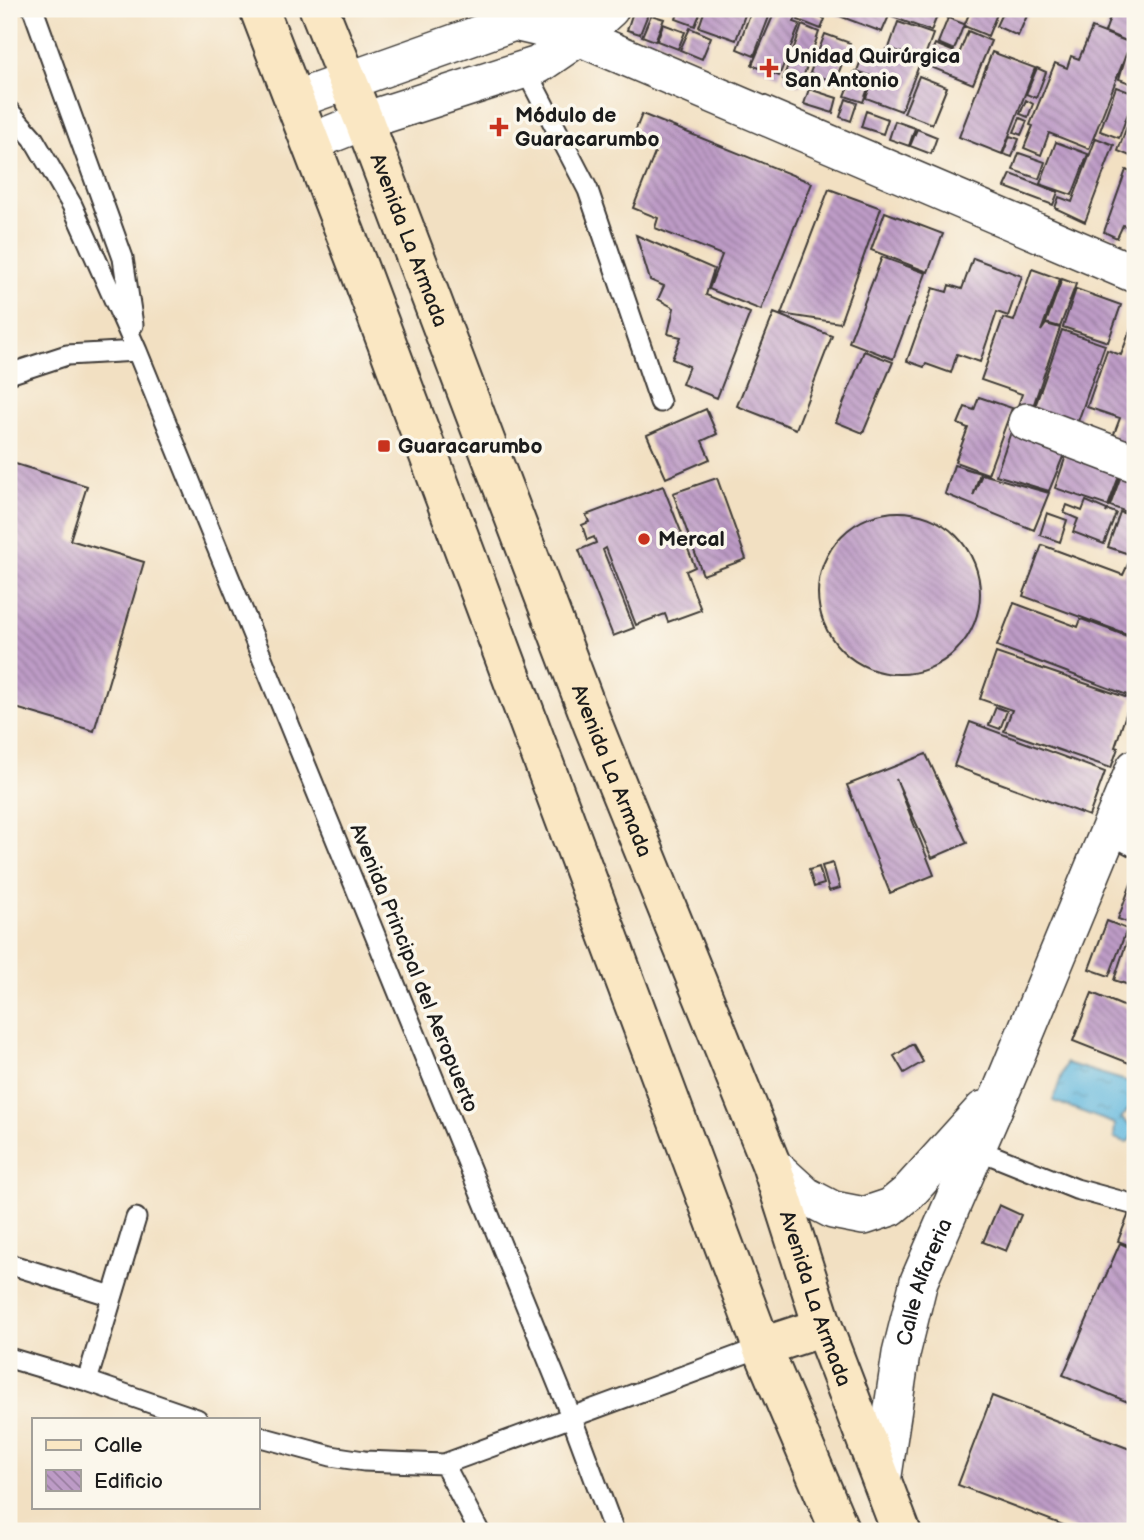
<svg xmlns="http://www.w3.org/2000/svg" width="1144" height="1540" viewBox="0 0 1144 1540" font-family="'Balsamiq Sans',sans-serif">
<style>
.water{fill:url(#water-ripples);stroke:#3f6a7d;stroke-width:2}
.building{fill:url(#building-back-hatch)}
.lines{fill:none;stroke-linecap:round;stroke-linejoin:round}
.lane-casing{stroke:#3c3935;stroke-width:23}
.street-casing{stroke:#3c3935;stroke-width:40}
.secondary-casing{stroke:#3c3935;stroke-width:42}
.lane{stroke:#fff;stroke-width:19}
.street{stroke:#fff;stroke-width:37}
.secondary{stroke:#fae7c3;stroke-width:38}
.poi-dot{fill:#c8321e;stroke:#fbf7ec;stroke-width:2.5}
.labels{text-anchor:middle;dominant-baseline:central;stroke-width:7;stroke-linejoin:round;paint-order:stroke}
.poi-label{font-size:21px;font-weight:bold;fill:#1c1c1c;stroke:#fbf7ec;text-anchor:start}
.street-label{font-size:21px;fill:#1c1c1c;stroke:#fbf7ec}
</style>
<defs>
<pattern id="water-ripples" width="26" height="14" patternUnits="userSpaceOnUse" patternTransform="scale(1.75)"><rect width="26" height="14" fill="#62b8de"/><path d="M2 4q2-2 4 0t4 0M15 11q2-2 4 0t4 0" fill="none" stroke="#5095b3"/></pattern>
<pattern id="building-back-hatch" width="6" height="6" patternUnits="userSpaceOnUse" patternTransform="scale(1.75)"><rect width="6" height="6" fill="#bd9bc6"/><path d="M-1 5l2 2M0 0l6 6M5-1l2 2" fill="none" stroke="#997ea0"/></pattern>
</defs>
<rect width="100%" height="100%" fill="#fbf7ec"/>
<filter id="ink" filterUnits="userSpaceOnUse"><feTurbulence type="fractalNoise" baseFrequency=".0143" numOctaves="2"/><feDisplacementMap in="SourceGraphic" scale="14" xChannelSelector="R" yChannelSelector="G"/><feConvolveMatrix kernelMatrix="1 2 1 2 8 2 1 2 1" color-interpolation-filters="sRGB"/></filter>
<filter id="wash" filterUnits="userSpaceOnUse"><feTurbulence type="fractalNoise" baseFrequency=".00686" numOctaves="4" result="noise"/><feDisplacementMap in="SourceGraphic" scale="28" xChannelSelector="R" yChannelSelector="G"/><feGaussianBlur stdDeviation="1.57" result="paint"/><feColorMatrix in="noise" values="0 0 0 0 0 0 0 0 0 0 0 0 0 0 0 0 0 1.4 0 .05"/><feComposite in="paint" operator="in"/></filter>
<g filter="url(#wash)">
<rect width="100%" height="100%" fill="#f2e0c2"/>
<!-- water -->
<path class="water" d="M1066,1063L1133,1083C1136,1096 1131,1109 1121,1118L1134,1128L1131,1140L1126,1142L1114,1138L1115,1124L1053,1101Z"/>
<g id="blocks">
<!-- building -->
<path class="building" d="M634,9H650L640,34L627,30Z
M669,9H702L695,26L676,19L678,13Z
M705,9H747L736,40L699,27Z
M752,9H772L754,56L737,49Z
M776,9L799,10L794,22L800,24L779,76L752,65Z
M816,9H833L831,15Z
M836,9H892L882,32L834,14Z
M895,9H940L931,31L892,17Z
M971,9H999L988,36L964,26Z
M1004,9H1030L1018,36L996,26Z
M1113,9L1135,15V85L1119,79L1127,52L1089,149L1049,133L1041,155L1024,148L1033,126L1030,125L1055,63L1067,68L1071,56L1079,59L1092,28L1131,43L1105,32Z
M802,10L825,19L821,29L798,20Z
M651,15L664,19L655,41L642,36Z
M948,18L964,24L954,50L938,43Z
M898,22L933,34L923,61L889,48Z
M663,24L685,32L678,49L657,41Z
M802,25L819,32L800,86L783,79Z
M690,28L711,37L702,59L680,50Z
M968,31L991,41L973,84L926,65L935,44L959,54Z
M825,34L850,43L835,82L810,73Z
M886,49L920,63L901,111L866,98L874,77L857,71L864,52L882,59Z
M992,52L1035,68L1002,154L959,137Z
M1037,68L1046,72L1036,98L1026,94Z
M855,71L872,78L863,102L845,96Z
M919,76L947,87L932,124L904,113Z
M1116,87L1135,94L1119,138L1100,131Z
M809,89L837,98L833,113L804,104Z
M846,99L857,103L851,121L840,117Z
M1026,100L1033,104L1028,117L1020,114Z
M1135,104V158L1118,151Z
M866,111L888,119L883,134L861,127Z
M642,114L812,183L761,310L709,289L722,255L655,228L658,218L633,208L655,153L631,142Z
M1020,118L1027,121L1021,135L1014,132Z
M895,121L915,128L909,146L889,139Z
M917,129L937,137L931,154L910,146Z
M1010,136L1019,139L1012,157L1003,154Z
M1096,138L1114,145L1085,222L1055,208L1059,197L1072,202Z
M1056,142L1088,154L1072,195L1040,184Z
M1019,153L1045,162L1039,179L1013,170Z
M1126,170L1135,174V230L1123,225L1117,238L1104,232Z
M1011,174L1058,192L1053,205L1005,187Z
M829,189L881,208L840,323L781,314Z
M885,212L943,234L928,272L871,250Z
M636,235L714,269L706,295L750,313L717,398L682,384L689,366L672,359L681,337L668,334L674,308L658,299L664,286L650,280Z
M882,257L926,273L893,359L849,342Z
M973,258L1022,276L1008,316L997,312L980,362L957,354L951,373L926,364L924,367L907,361L933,288L947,292L949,285L962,289Z
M1032,269L1060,279L1041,331L1046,324L1060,328L1030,415L1016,411L1022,394L981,380L1003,318L1014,321Z
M1062,279L1076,284L1060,327L1046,323Z
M1076,289L1121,305L1108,342L1063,327Z
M774,313L832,336L796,429L737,406Z
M1135,317V451L1111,442L1120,418L1087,407L1107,350L1121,355Z
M1062,330L1105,345L1075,430L1032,415Z
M864,351L893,362L863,433L836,422Z
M979,397L1012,408L988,474L955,462L968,428L958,424L965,407L974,410Z
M706,409L717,434L702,441L710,459L666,478L647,435Z
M1012,429L1067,447L1049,491L996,475Z
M1069,447L1123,465L1108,506L1055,488Z
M9,462L87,486L70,540L144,562L94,731L9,706Z
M954,465L980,473L973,496L982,474L1049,493L1034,530L945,494Z
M1125,465L1135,468V515L1110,506Z
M717,478L746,559L703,575L673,493Z
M663,486L695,567L686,571L701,610L668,622L665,614L636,625L606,548L603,550L634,628L613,636L579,550L596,543L594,537L587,540L582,525L589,522L586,515Z
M1086,501L1107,510L1106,513L1108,510L1116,513L1104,544L1073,532L1078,519L1064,513L1067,505L1082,511Z
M818 593a81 81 0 1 1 162 0a81 81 0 1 1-162 0Z
M1120,512L1135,517V556L1108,547Z
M1047,513L1067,520L1060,542L1040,535Z
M1042,545L1123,575L1128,564L1135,566V637L1023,596Z
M1014,603L1078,627L1081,619L1135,639V698L997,646Z
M996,653L1131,699L1115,747L1118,748L1111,768L1004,731L1012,710L980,699Z
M996,707L1007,711L1000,729L989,725Z
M970,722L1105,772L1089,816L954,766Z
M926,754L967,843L932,858L896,779L934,875L890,893L847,785Z
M833,863L840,888L829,891L822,866Z
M819,867L824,884L814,887L809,870Z
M1135,873V925L1118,919Z
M1107,921L1127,929L1109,976L1089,969Z
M1130,932L1135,934V987L1114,980Z
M1092,993L1135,1011V1048L1129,1063L1073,1041Z
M913,1044L923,1062L904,1073L894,1056Z
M999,1205L1021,1215L1006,1251L983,1242Z
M1130,1211L1135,1213V1248L1118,1241Z
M1120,1243L1135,1250V1405L1063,1375Z
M992,1396L1135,1451V1531H1079L958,1485Z"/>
</g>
</g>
<g filter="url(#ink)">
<use href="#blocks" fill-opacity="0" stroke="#3c3935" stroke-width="2"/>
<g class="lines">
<defs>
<path id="lane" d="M33,9L123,258L133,325
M525,69L588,190L660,402
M9,111L33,138L72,205L137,351L571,1416L614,1531
M9,374L67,355L137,351
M1108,833L1135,847
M976,1149L1076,1189L1135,1205
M9,1264L112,1296
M9,1358L87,1381L197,1419
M87,1381L136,1218
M257,1436L331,1456L364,1461L444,1464L762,1347
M444,1464L479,1531"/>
<g id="street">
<path d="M294,100L514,22L579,37L1135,274"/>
<path d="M311,142L364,121L538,65L579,37L610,9"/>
<path d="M1027,422L1135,463"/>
<path d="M771,1164L806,1196L833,1210L864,1216L891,1207L908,1193L983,1110"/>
<path id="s1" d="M882,1482L901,1354L919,1281L1001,1092L1135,768"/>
</g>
<g id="secondary">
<path d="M259,9L363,279L762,1347L840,1531"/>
<path id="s2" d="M319,9L364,121L593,725L771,1164L823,1327L901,1531"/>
<path d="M762,1347L823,1327"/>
</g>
</defs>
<!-- lane casing -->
<use href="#lane" class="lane-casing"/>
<!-- street casing -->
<use href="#street" class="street-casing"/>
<!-- secondary casing -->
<use href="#secondary" class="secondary-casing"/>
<!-- lane -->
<use href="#lane" class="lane"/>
<!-- street -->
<use href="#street" class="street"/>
<!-- secondary -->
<use href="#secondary" class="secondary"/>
</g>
</g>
<!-- markers -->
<g class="poi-dot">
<path d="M765.5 57.5h7v7h7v7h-7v7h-7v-7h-7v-7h7z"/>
<path d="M495.5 116.5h7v7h7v7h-7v7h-7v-7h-7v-7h7z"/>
<rect x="377" y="439" width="14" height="14" rx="3.5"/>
<circle cx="644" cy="539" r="7"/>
</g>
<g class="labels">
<!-- poi labels -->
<g class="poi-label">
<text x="785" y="56">Unidad Quirúrgica<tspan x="785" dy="24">San Antonio</tspan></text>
<text x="515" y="115">Módulo de<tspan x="515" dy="24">Guaracarumbo</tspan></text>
<text x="398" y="446">Guaracarumbo</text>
<text x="658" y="539">Mercal</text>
</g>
<!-- street labels -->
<g class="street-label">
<text stroke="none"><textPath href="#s2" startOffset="248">Avenida La Armada</textPath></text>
<text stroke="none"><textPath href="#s2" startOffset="816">Avenida La Armada</textPath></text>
<text transform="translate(414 968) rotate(68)">Avenida Principal del Aeropuerto</text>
<text stroke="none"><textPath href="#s1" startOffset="205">Calle Alfareria</textPath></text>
<text stroke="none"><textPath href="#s2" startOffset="1382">Avenida La Armada</textPath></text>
</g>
</g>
<!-- margin -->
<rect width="1144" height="1540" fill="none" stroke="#fbf7ec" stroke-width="35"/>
<!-- legend -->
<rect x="32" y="1418" width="228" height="91" fill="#fbf7ec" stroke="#a29f99" stroke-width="2"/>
<rect x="46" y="1440" width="35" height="10" fill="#fae7c3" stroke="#a29f99" stroke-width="2"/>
<text x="94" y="1452" font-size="21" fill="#1c1c1c">Calle</text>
<rect x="46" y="1470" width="35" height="21" fill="url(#building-back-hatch)" stroke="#a29f99" stroke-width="2"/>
<text x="94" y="1488" font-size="21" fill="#1c1c1c">Edificio</text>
</svg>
